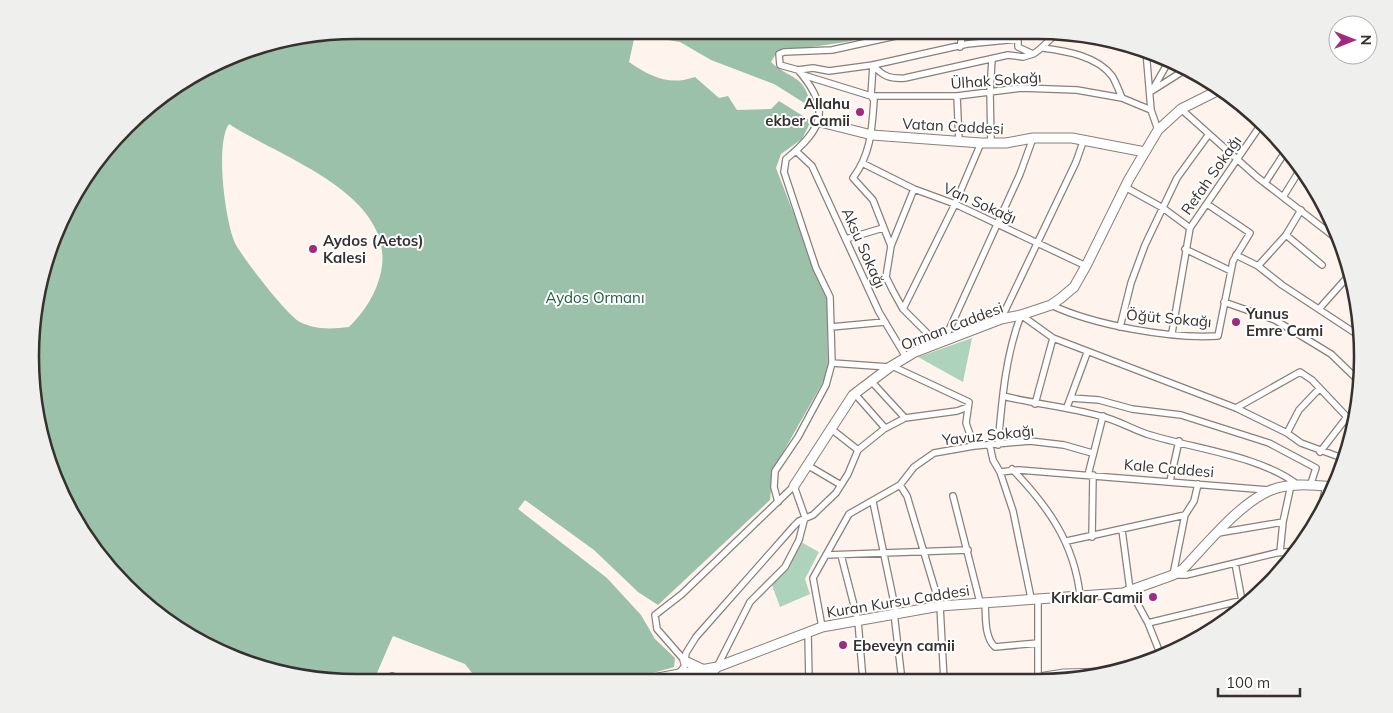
<svg xmlns="http://www.w3.org/2000/svg" width="1393" height="713" viewBox="0 0 1393 713" font-family="Mulish,sans-serif">
<style>
.green{fill:#aed3bd}
.forest{fill:#9bc1ab;fill-rule:evenodd}
.lines{fill:none;stroke-linecap:round;stroke-linejoin:round}
.street-casing{stroke:#8b7f79;stroke-width:8}
.secondary-casing{stroke:#8b7f79;stroke-width:11}
.street{stroke:#fff;stroke-width:5.5}
.secondary{stroke:#fff;stroke-width:9}
.poi-dot{fill:#a22980;stroke:#fff;stroke-width:2}
.labels{text-anchor:middle;dominant-baseline:central;stroke-width:4;stroke-linejoin:round;paint-order:stroke}
.street-label{font-size:15px;fill:#36312e;stroke:#fff}
.poi-label{font-size:15px;font-weight:bold;fill:#36312e;stroke:#fff;text-anchor:start}
.park-label{font-size:15px;fill:#205f41;stroke:#fff}
.rim{fill:none;stroke:#36312e;stroke-width:2.5}
</style>
<rect width="100%" height="100%" fill="#fff3ee"/>
<!-- green -->
<path class="green" d="M972,338L963,382L918,357Z
M801,542L819,552L805,579L810,594L780,607L772,585L789,566Z"/>
<!-- forest -->
<path class="forest" d="M357,30L898,31L846,42L777,52L771,62C789,79 803,74 810,102L806,104L774,84L711,60L680,42L657,38L634,39L629,62C651,77 669,86 695,77L719,98L728,96L737,110L771,109L779,101L811,121L802,139L781,154L776,168L827,300L828,373L773,470L770,500L658,605L638,592L594,550L525,500L518,509L607,578L641,615L655,639L675,658L674,667L625,681L479,682L465,664L393,636L373,682H335L272,672L212,649L125,587L64,501L33,399L36,293L85,175L158,98L251,47ZM229,124C279,157 397,194 381,272C376,294 365,311 349,327C332,329 316,330 300,322C288,317 242,257 235,243C225,221 215,143 229,124Z"/>
<g class="lines">
<defs>
<path id="street" d="M918,31L832,50L784,52L779,54L780,65L798,70L813,68L829,71L873,65L967,44L1018,39V47L1033,54C1045,48 1051,33 1065,32
M1018,39L1020,31
M960,47L963,31
M1043,48C1066,51 1097,56 1112,76C1116,82 1119,91 1122,98L1151,110
M1146,51L1151,110L1158,130
M873,65L871,96H957L1021,88L1077,90L1122,98
M873,65C883,77 891,79 905,78L1008,55L1023,57L1033,54
M803,75L871,96L874,100C872,129 871,154 853,178L873,200L891,246L886,277L893,291L903,309L926,332L934,345
M1154,87L1170,59
M1150,92L1188,68
M957,96L959,142
M1181,109L1257,177L1341,242
M991,143L990,91L992,59
M796,151L812,166L879,312L906,357
M864,164L914,189L955,204L1086,266
M1265,183L1287,149
M1125,187L1163,208L1190,228
M1283,197L1301,168
M1286,235L1322,265
M846,239L883,228
M891,246L914,189
M1185,249L1231,271
M1236,255L1258,266L1282,285L1361,337
M1258,266L1286,235L1301,210
M1224,302L1275,320L1331,354L1361,383
M1051,305C1094,325 1170,339 1218,336L1233,261L1250,233L1207,204
M903,309L955,204L981,143
M1319,309L1351,273
M1001,319L1076,162L1083,142
M831,327L885,322
M1120,327L1131,283L1145,245L1177,178L1209,134
M1172,333L1190,228L1262,123
M944,341L1020,174L1033,138
M832,363L889,367
M892,366L969,402L966,423L974,446
M871,381L905,418
M855,394L885,428
M1003,396C1035,404 1068,407 1100,416C1118,420 1133,430 1150,435C1195,449 1261,456 1298,485
M1071,398L1099,400L1132,409L1181,415L1269,443L1316,468L1310,486
M1035,404L1053,338
M1067,407L1087,353
M1236,408L1300,372L1312,380L1347,417L1320,452
M830,428L858,450
M1287,433L1299,410L1319,389
M998,445C1002,401 1005,357 1021,315L1053,338L1236,408L1287,433L1301,443L1345,459
M990,446L993,460L1000,472L1013,511L1031,598
M1341,458L1352,441
M807,465L841,485
M1012,469C1048,506 1074,543 1080,595
M1000,472L1019,470L1268,490
M1088,475L1103,416
M1170,481L1179,441
M1198,484L1194,501L1185,515L1173,575H1186L1276,553L1296,551
M900,485L907,496L940,606L944,681
M953,496L980,602
M778,502L774,487L775,471L798,437L826,385L832,363L830,297L816,268L784,172L786,159C823,129 832,109 798,70
M873,502L896,612
M1320,514L1326,486
M1122,530L1130,590L1148,623L1162,658
M1218,533L1283,522
M1092,537L1093,475
M1067,541L1185,515
M1280,552L1283,522L1291,485
M826,555L968,550
M841,555L858,621L863,681
M1235,563L1242,601
M985,602C986,616 984,637 995,647L1038,643
M894,613L902,681
M1235,616V602
M1148,623L1235,602L1251,601
M822,627L813,578L849,514L900,485L914,467L934,453L974,446L1030,441L1064,445L1092,453
M808,634L809,681
M685,661L657,629L655,615L682,594L794,486L805,517L799,540L785,567L750,602L717,667
M679,673L684,667L686,653L696,637L794,526L799,521L813,515L836,493L848,474L858,450L884,429L905,418L957,411L968,407
M1038,678V598
M383,682L392,676L409,682"/>
<path id="secondary" d="M820,122L872,135L981,143H1006L1033,138H1072L1145,152
M794,486L853,395L890,367L915,352L1001,319L1021,315L1051,305L1061,298L1074,287L1086,266L1129,179L1158,130L1181,109L1221,89
M685,661L702,669
M661,680L703,681L717,667
M1026,680L1064,674L1105,673
M642,681L717,667L822,627L940,606L1123,593L1173,575L1183,569C1207,544 1238,505 1269,491C1288,482 1314,485 1335,487"/>
</defs>
<!-- street casing -->
<use href="#street" class="street-casing"/>
<!-- secondary casing -->
<use href="#secondary" class="secondary-casing"/>
<!-- street -->
<use href="#street" class="street"/>
<!-- secondary -->
<use href="#secondary" class="secondary"/>
</g>
<!-- markers -->
<g class="poi-dot">
<circle cx="860" cy="112" r="5"/>
<circle cx="313" cy="249" r="5"/>
<circle cx="1236" cy="322" r="5"/>
<circle cx="1153" cy="597" r="5"/>
<circle cx="843" cy="645" r="5"/>
</g>
<g class="labels">
<!-- street labels -->
<g class="street-label">
<text transform="translate(996 80) rotate(-4)">Ülhak Sokağı</text>
<text transform="translate(953 126) rotate(3)">Vatan Caddesi</text>
<text transform="translate(1211 175) rotate(-55)">Refah Sokağı</text>
<text transform="translate(980 203) rotate(24)">Van Sokağı</text>
<text transform="translate(864 248) rotate(66)">Aksu Sokağı</text>
<text transform="translate(1169 318) rotate(5)">Öğüt Sokağı</text>
<text transform="translate(952 326) rotate(-21)">Orman Caddesi</text>
<text transform="translate(988 435) rotate(-6)">Yavuz Sokağı</text>
<text transform="translate(1169 468) rotate(5)">Kale Caddesi</text>
<text transform="translate(898 601) rotate(-9)">Kuran Kursu Caddesi</text>
</g>
<!-- poi labels -->
<g class="poi-label">
<text x="850" y="103" text-anchor="end">Allahu<tspan x="850" dy="17">ekber Camii</tspan></text>
<text x="323" y="240">Aydos (Aetos)<tspan x="323" dy="17">Kalesi</tspan></text>
<text x="1246" y="313">Yunus<tspan x="1246" dy="17">Emre Cami</tspan></text>
<text x="1143" y="597" text-anchor="end">Kırklar Camii</text>
<text x="853" y="645">Ebeveyn camii</text>
</g>
<!-- park labels -->
<g class="park-label">
<text x="595" y="297">Aydos Ormanı</text>
</g>
</g>
<!-- crop -->
<path d="M0 0H1393V713H0ZM356 39H1037A317 317 0 0 1 1354 356V357A317 317 0 0 1 1037 674H356A317 317 0 0 1 39 357V356A317 317 0 0 1 356 39Z" fill="#efefee" fill-rule="evenodd"/>
<path class="rim" d="M356 39H1037A317 317 0 0 1 1354 356V357A317 317 0 0 1 1037 674H356A317 317 0 0 1 39 357V356A317 317 0 0 1 356 39Z"/>
<!-- north arrow -->
<g transform="translate(1353 40) rotate(90)"><circle r="24" fill="#ffffff" stroke="#afadab"/>
<path d="M0-4L9 19L0 12L-9 19Z" fill="#a22980"/>
<text y="-8" font-size="14" font-weight="bold" text-anchor="middle" fill="#36312e">N</text>
</g>
<!-- scale -->
<path d="M1218 688v8h82v-8" fill="none" stroke="#36312e" stroke-width="2.5"/>
<text x="1226" y="688" font-size="15" fill="#36312e" stroke="#ffffff" stroke-width="4" paint-order="stroke">100 m</text>
</svg>
